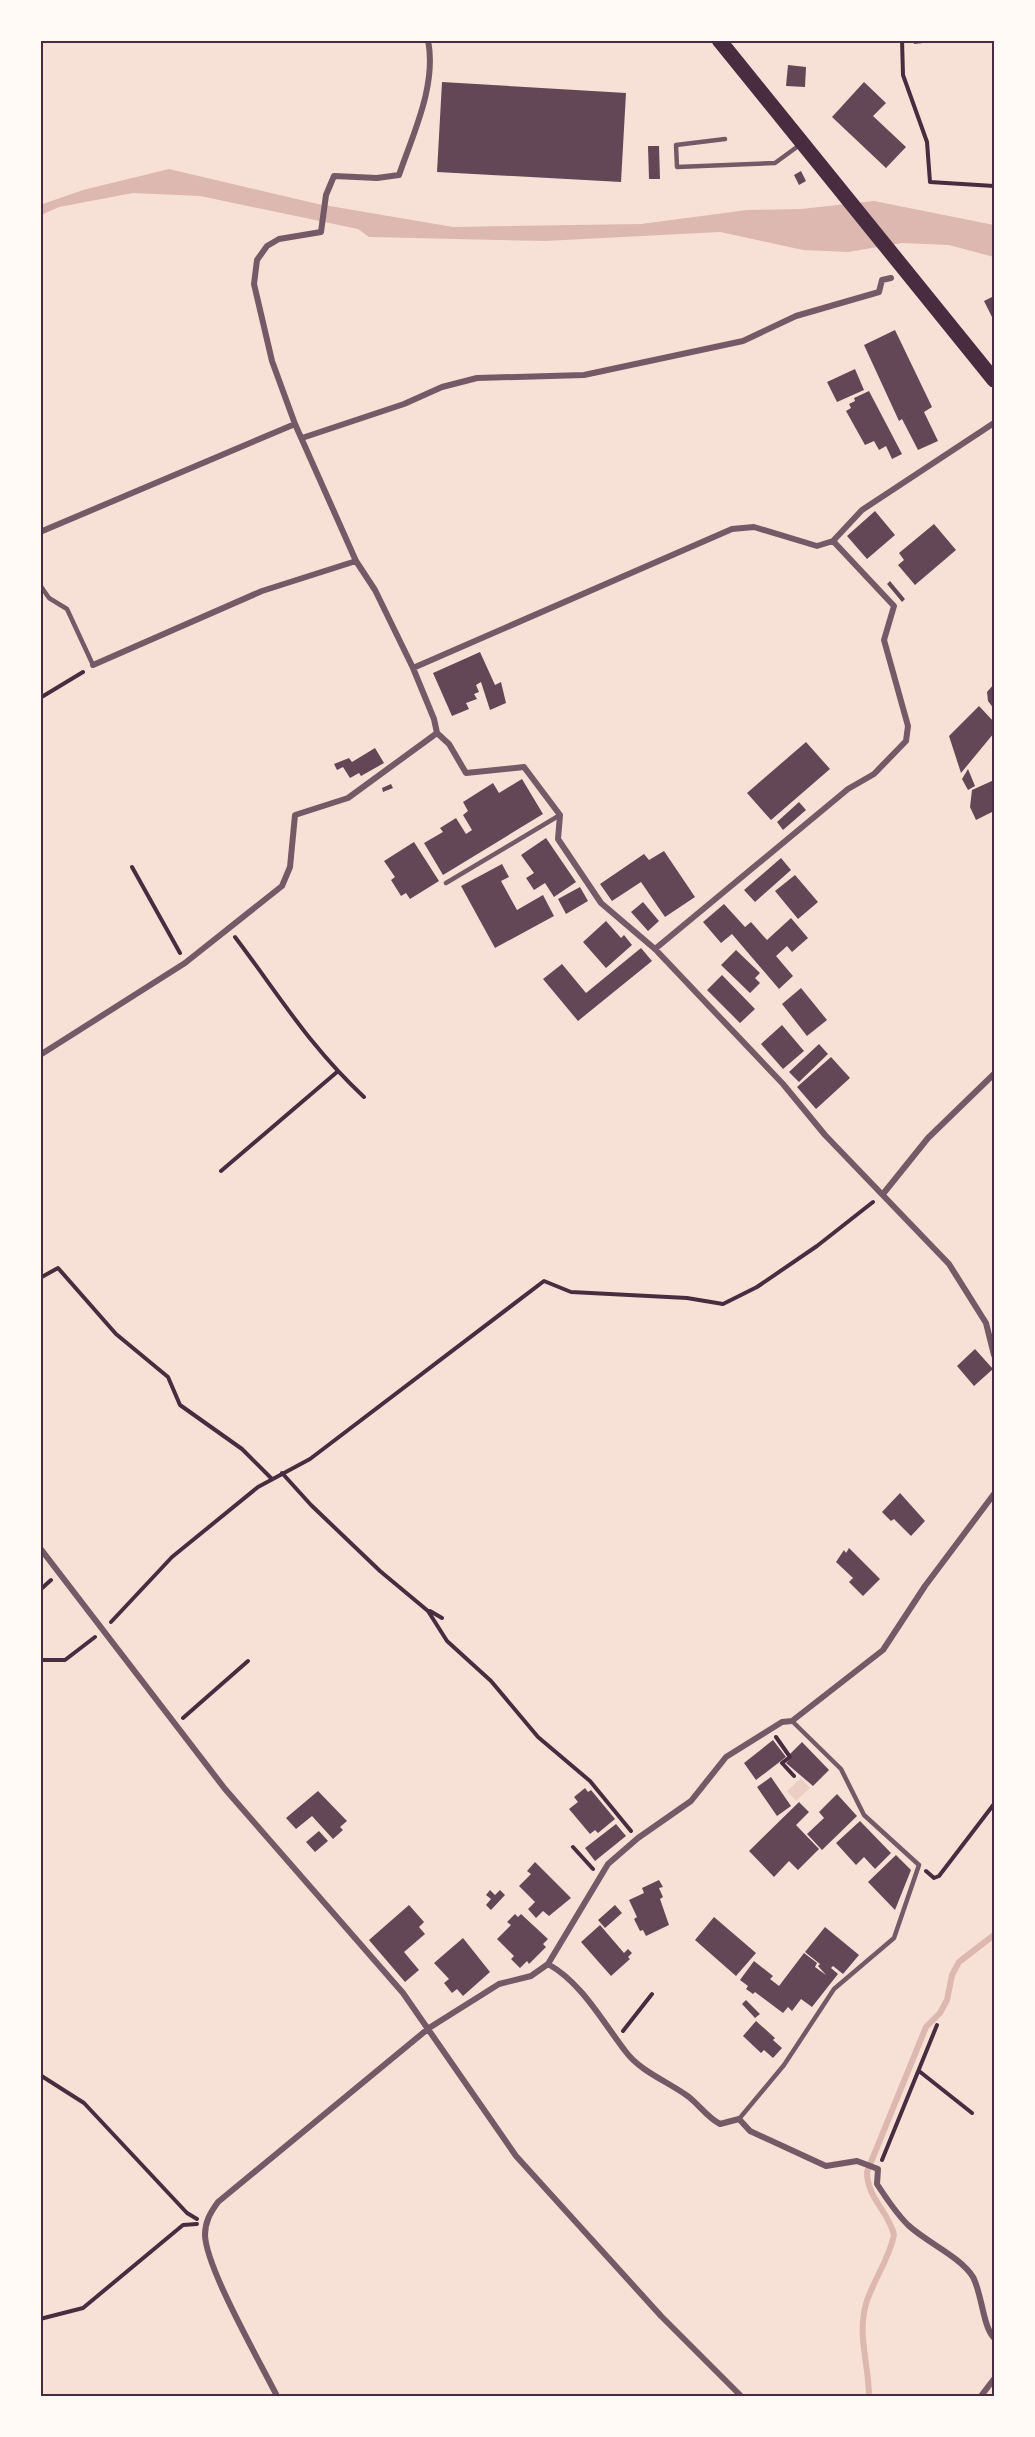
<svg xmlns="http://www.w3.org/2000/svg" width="1035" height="2437" viewBox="0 0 1035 2437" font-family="Poppins,sans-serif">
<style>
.green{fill:#ebcfc5}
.water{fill:#dcb8b0}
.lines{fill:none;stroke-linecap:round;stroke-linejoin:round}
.stream{stroke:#dcb8b0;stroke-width:6}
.building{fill:#644757}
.path{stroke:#4a2c40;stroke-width:4}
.service{stroke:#755966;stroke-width:4.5}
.minor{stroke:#755966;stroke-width:6}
.trunk{stroke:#4a2c40;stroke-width:15}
.neatline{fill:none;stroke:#4a2c40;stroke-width:2}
</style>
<rect width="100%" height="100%" fill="#f7e1d7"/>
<!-- green -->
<path class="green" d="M801,1778L810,1788L796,1801L787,1791Z"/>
<!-- water -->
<path class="water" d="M169,169L318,204L453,227L641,224L747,210L801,209L874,201L994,225V257L949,245L902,243L848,252L803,250L720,232L545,241L369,237L358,229L200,196L133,193L59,207L41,215L40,205L83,190Z"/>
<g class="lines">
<!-- stream -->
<path class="stream" d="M869,2396C869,2366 857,2335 866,2304C873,2280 889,2260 894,2235C889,2212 867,2198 867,2172L926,2027L940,2013L947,2000L952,1975L959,1962L994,1935"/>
</g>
<!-- building -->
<path class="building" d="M913,40H932V42L914,44Z
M788,65L806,67L805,87L786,86Z
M442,82L626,93L621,182L437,172Z
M864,82L886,103L873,116L906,147L886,168L832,117Z
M648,146H659L660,179H649Z
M801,171L806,181L799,185L794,175Z
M994,296V321L984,301Z
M895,330L932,407L924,412L938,441L918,450L902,419L899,421L864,345Z
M855,369L864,390L837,402L827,382Z
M869,391L902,454L892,459L886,446L879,450L874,441L865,445L846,411L851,408L849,404L855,401L854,398Z
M875,511L895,535L867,559L847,536Z
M934,524L956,550L915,585L898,565L904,560L899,553Z
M890,581L905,599L902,602L887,584Z
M480,652L495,685L501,682L506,703L490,710L481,682L476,685L479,692L474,694L477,699L466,703L469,709L452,716L433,673Z
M994,684V709L988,701L987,692Z
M979,706L994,722V733L961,773L949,736Z
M806,742L830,769L771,820L747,793Z
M375,748L384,763L361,776L359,773L350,778L343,767L337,770L334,764L349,758L352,762Z
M968,769L975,786L968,790L962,779Z
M522,779L543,814L443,875L424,843L443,832L440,828L456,818L466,834L472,830L463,815L468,811L463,802L493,783L499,793Z
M994,780V811L976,820L970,807L972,790Z
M391,784L393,788L383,792L382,788Z
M799,802L806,810L783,830L777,822Z
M546,838L576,882L554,897L545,883L534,890L526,878L534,873L521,855Z
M414,842L439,881L410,899L406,893L401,896L391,880L395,877L384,861Z
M664,851L695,897L665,917L641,882L612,901L600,884L644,854L649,860Z
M781,858L791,870L755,902L744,890Z
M502,864L509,877L501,881L517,910L543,895L554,916L495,948L461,886Z
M795,875L818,902L798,919L775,891Z
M580,887L588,901L566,914L558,899Z
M643,902L659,921L648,931L631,912Z
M724,904L745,927L751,922L767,940L791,918L808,938L792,952L787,946L776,956L793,976L779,989L732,934L721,943L703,922Z
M606,921L621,938L624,935L632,945L606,968L583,942Z
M641,948L652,961L578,1021L543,979L562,964L586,993Z
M736,950L760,973L755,978L760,983L750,993L721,965Z
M722,975L755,1009L740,1023L707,990Z
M801,988L827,1020L807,1036L782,1004Z
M782,1025L804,1051L783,1069L761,1044Z
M819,1044L828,1054L799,1082L789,1072Z
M831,1057L850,1078L816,1109L797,1087Z
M975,1349L993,1369L974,1386L957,1366Z
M900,1493L925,1521L911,1536L894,1519L891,1521L882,1512Z
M849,1548L880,1579L863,1596L849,1582L853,1578L836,1562L844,1550L846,1553Z
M773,1740L786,1757L756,1780L744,1763Z
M802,1742L829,1770L813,1786L786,1763L792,1757L790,1754Z
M771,1777L791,1806L777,1816L757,1787Z
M585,1788L588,1792L591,1790L615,1819L598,1833L595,1830L590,1834L569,1809L578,1802L574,1797Z
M318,1791L347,1821L340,1827L343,1830L333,1839L312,1816L296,1829L286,1818Z
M837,1794L857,1816L822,1850L807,1834L824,1818L819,1812Z
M799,1802L809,1812L796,1825L819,1849L798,1870L789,1861L774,1877L749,1851Z
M860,1821L891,1853L875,1869L864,1857L856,1865L836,1843Z
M616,1824L626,1836L595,1861L585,1848Z
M319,1831L328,1841L315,1852L306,1842Z
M896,1855L911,1870L895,1910L868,1882Z
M535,1862L571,1898L549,1916L543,1911L536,1918L528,1909L535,1902L519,1886L531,1874L527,1871Z
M659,1880L663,1887L659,1888L663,1897L660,1899L669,1925L646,1936L643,1930L640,1931L634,1919L637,1917L629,1900L644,1893L642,1888Z
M490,1890L495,1895L500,1890L505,1895L491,1910L486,1905L491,1899L486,1895Z
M409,1905L424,1922L419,1927L425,1934L404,1952L419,1970L405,1982L369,1940Z
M615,1905L622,1913L605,1928L598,1920Z
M515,1914L518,1917L521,1914L548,1939L543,1944L546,1947L529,1964L527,1961L520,1968L511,1959L514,1956L497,1939L511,1925L507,1922Z
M714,1917L756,1953L736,1976L695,1940Z
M600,1925L624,1953L628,1949L632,1953L628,1957L630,1959L611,1976L581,1942Z
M825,1927L859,1955L843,1974L833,1966L831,1968L838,1974L812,2007L801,1999L792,2011L788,2007L783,2013L755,1992L753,1994L746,1989L748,1986L740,1980L754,1961L773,1976L770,1979L779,1986L804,1953L817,1963L815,1967L826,1975L818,1966L820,1964L805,1952Z
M463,1938L490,1972L463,1996L457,1989L452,1993L444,1983L449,1979L434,1963Z
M746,2000L760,2014L755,2018L742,2004Z
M756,2021L775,2038L773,2040L782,2048L773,2058L764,2050L761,2053L743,2036Z"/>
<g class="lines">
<!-- path -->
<path class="path" d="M902,40L903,75L927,142L930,182L994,186
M40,698L83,672
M132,867L180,953
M235,937C279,995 309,1046 364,1097
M221,1171L337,1072
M40,1278L58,1268L116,1334L168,1377L180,1405L242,1449L271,1478
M282,1473L311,1505L380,1571L428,1611L447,1641L491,1681L538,1737L590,1781L631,1831
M40,1590L51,1580
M430,1611L442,1618
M111,1622L172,1557L258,1487L310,1459L544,1281L571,1292L687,1298L723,1304L757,1287L817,1246L873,1202
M40,1660H65L95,1637
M183,1718L248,1661
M776,1737L790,1757L782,1763L794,1776
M573,1847L593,1869
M926,1871L934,1878L939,1876L994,1804
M623,2031L652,1994
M919,2071L972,2113
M40,2075L84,2103L187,2213L197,2219
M882,2160L937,2025
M40,2319L83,2308L183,2225L197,2224"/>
<!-- service -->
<path class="service" d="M725,139L676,145L677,167L775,163L801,144
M40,585L49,598L67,609L93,665
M446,883L560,815
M739,2119L784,2065L834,1989L894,1938L919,1865L864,1815L841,1769L792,1721"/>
<!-- minor -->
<path class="minor" d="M428,40C437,85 413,134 399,175L377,178L334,176L326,195L321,232L279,239L267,246L257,260L254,284L272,361L295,424L356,561L375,590L413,668L434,719L437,733L449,744L466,773L524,767L560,815L558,839L601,903L655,949L783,1084L825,1135L949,1264L986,1323L994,1355
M302,438L404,404L442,387L477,378L584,375L743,341L796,316L879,292L882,280L891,278
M40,532L295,424
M93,665L262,591L356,561
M413,668L732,529L754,527L817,546L833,541L862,510L994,423
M655,949L848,789L874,774L906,741L908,726L884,640L894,606L833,541
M40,1055L185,963L282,886L290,867L295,815L348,798L437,733
M883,1194L928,1138L994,1074
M40,1548L225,1789L403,1993L516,2156L661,2316L741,2396
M548,1964C582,1983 602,2021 626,2052C641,2072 669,2082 689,2097C700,2106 708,2118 720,2124L739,2119L750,2131L826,2166L857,2161L878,2169L877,2184C886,2198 896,2213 908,2225C926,2242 961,2257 973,2277C982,2294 983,2327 994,2338
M277,2396C260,2362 206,2268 205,2235C205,2222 210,2213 218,2202L429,2028L499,1984L531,1976L548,1964L608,1864L638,1838L691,1801L726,1757L782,1722L792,1721L883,1650L925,1586L994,1494
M981,2396L994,2379"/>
<!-- trunk -->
<path class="trunk" d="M719,40L994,380"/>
</g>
<!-- border -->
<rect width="1035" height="2437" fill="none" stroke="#fffaf5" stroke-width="84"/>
<rect x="42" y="42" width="951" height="2353" class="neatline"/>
</svg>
